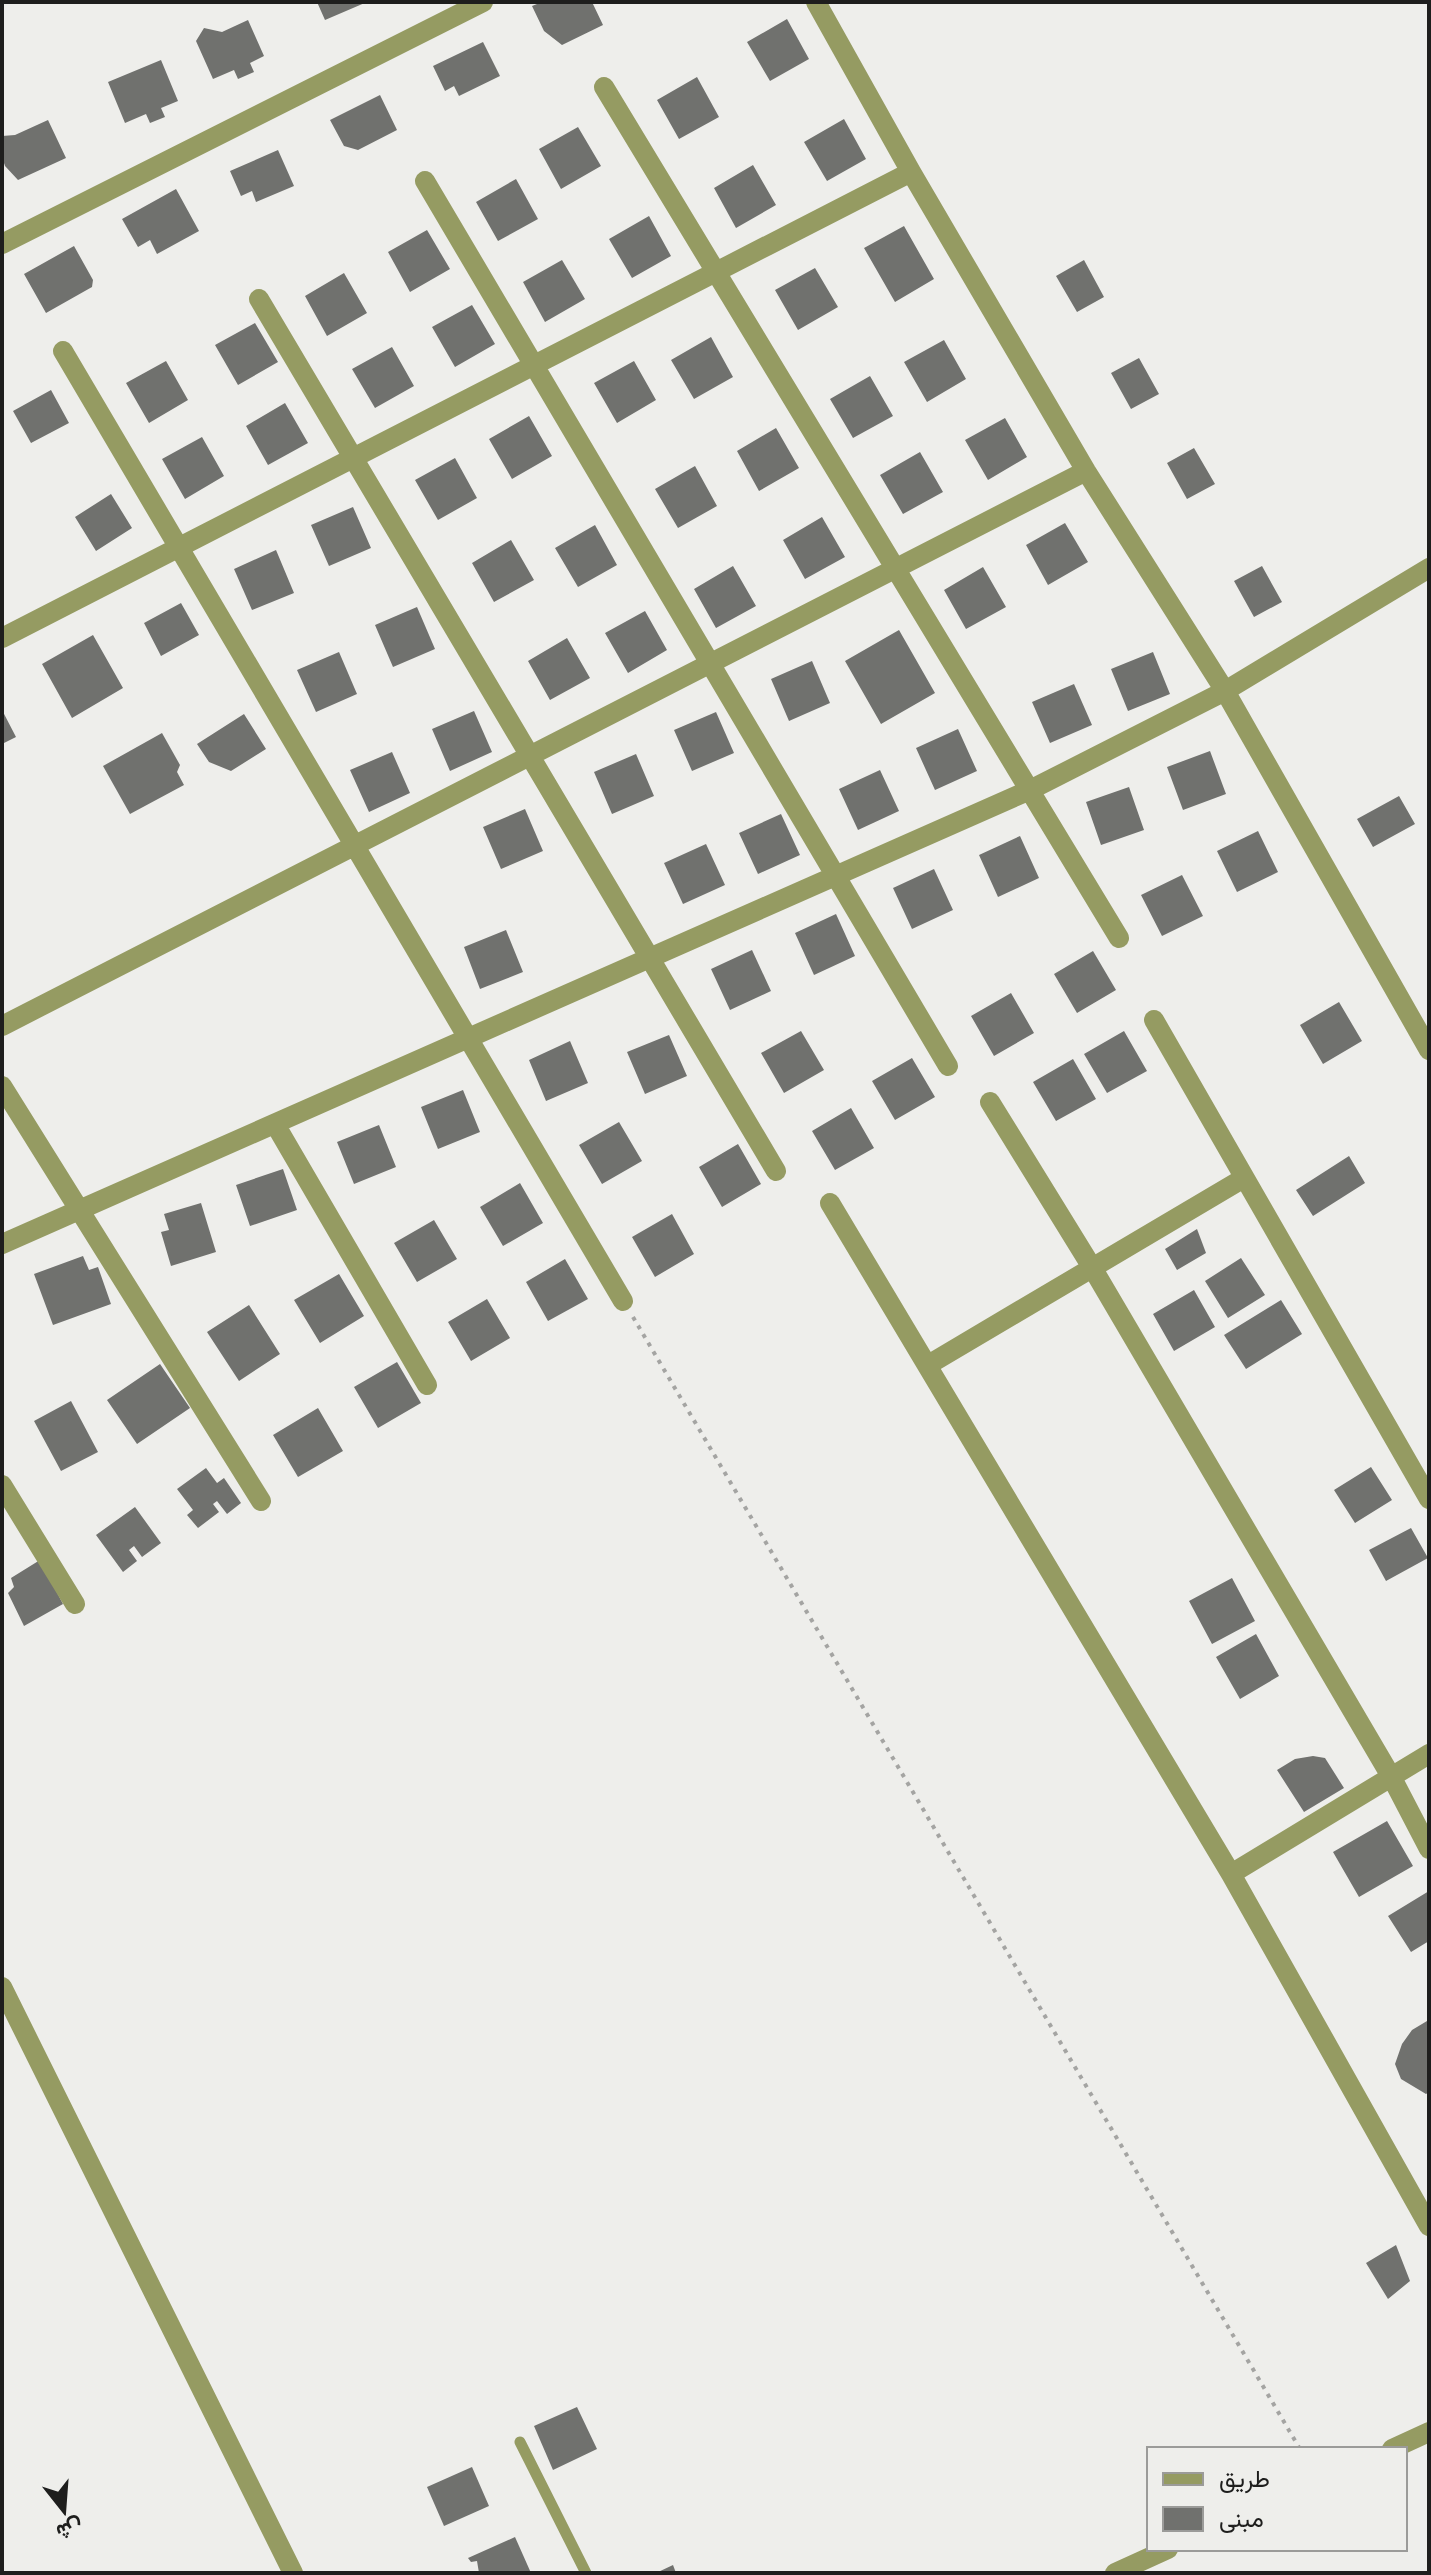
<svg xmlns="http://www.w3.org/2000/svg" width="1431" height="2575" viewBox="0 0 1431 2575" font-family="Barlow,Vazirmatn,sans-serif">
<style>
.building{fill:#70716e}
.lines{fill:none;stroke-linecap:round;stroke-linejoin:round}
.path{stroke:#a4a4a2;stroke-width:4;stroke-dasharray:4 6;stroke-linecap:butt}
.service{stroke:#959b62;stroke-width:11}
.minor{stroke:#959b62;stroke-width:20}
.tertiary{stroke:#959b62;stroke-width:20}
</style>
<rect width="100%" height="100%" fill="#eeeeeb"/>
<!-- building -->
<path class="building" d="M317,2H367L325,20Z
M542,2H592L603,25L562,45L544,31L532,6Z
M787,19L809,59L770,81L747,42Z
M248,20L264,56L250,63L254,72L238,79L234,70L213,79L196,41L204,28L222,32Z
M483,42L500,76L459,96L454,86L445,91L433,66Z
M161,60L178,101L161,108L165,117L150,123L146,114L125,123L108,82Z
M697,77L719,117L679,139L657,100Z
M380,95L397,130L358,150L344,146L330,120Z
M844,119L866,159L827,181L804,142Z
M48,120L66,158L18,180L5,166L2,157V136L15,135Z
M578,127L601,166L561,189L539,149Z
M278,150L294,186L256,202L252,191L241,196L230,171Z
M753,165L776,205L736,228L714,188Z
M516,179L538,219L498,241L476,202Z
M176,189L199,231L157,254L150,240L138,247L122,219Z
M649,216L671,256L632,278L609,239Z
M904,226L934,279L895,302L864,248Z
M427,230L450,269L410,292L388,252Z
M74,246L93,280L92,287L46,313L24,274Z
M562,260L585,299L545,322L523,282Z
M1084,260L1104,297L1077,312L1056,276Z
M815,268L838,307L798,330L775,290Z
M344,273L367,313L327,336L305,296Z
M472,305L495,344L455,367L432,327Z
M255,323L278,362L238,385L215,345Z
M711,337L733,377L694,399L671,360Z
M944,340L966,379L927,402L904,362Z
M392,347L414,386L375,408L352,369Z
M1139,358L1159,394L1131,409L1111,373Z
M166,361L188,400L149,423L126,383Z
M634,361L656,400L617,423L594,383Z
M870,376L893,416L853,438L830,399Z
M51,390L69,423L31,443L13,411Z
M285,403L308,443L268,465L246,426Z
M529,416L552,456L512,479L489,439Z
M1005,418L1027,457L988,480L965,440Z
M776,428L799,468L759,491L737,451Z
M202,437L224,476L185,499L162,459Z
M1194,448L1215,484L1187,499L1167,463Z
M920,452L943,492L903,514L880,475Z
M455,458L477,498L438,520L415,480Z
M695,466L717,506L678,528L655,489Z
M111,494L132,528L96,551L75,517Z
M353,507L371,548L329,566L311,525Z
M822,517L845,557L805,579L783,540Z
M1065,523L1088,562L1048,585L1026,545Z
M595,525L617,565L578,587L555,548Z
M511,540L534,580L494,602L472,563Z
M276,550L294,593L252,610L234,569Z
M733,566L756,606L716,628L694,589Z
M1262,566L1282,602L1254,617L1234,581Z
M983,567L1006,607L966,629L944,590Z
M181,603L199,635L161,656L144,623Z
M417,607L435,649L393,667L375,625Z
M645,611L667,650L628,673L605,633Z
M899,630L935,693L881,724L845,661Z
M93,635L123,688L72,718L42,664Z
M567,638L590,678L550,700L528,661Z
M339,652L357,694L316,712L297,670Z
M1153,652L1170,694L1128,711L1111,669Z
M812,661L830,703L789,721L771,679Z
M1074,684L1092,725L1050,743L1032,702Z
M2,710L16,737L2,744Z
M474,711L492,752L450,771L432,729Z
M716,712L734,753L692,771L674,730Z
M244,714L266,749L231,771L209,762L197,744Z
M958,729L977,771L935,790L916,748Z
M162,733L180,765L177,772L184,785L130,814L103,766Z
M1210,751L1226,794L1183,810L1167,767Z
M392,752L410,793L369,812L350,770Z
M636,754L654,796L612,814L594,772Z
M880,770L899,811L858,830L839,789Z
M1129,787L1144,830L1101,845L1086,802Z
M1399,796L1415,824L1373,847L1357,819Z
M525,809L543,851L501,869L483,827Z
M781,814L800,855L758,874L739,833Z
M1258,831L1278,872L1237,892L1217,851Z
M1020,836L1039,878L998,897L979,855Z
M706,844L725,885L683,904L664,863Z
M934,869L953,910L912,929L893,888Z
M1182,875L1203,916L1162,936L1141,895Z
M836,914L855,956L814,975L795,933Z
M506,930L523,972L480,989L464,947Z
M752,950L771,991L730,1010L711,969Z
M1093,951L1116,990L1077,1013L1054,974Z
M1011,993L1034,1033L994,1056L971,1016Z
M1339,1002L1362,1041L1323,1064L1300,1025Z
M801,1031L824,1070L784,1093L761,1053Z
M1124,1031L1147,1071L1107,1093L1084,1054Z
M669,1035L687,1076L645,1094L627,1052Z
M570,1041L588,1083L546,1101L529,1060Z
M912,1058L935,1097L895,1120L872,1081Z
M1073,1059L1096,1099L1056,1121L1033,1082Z
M463,1090L480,1132L438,1149L421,1107Z
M851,1108L874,1148L835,1170L812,1131Z
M619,1122L642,1161L602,1184L579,1145Z
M379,1125L396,1167L354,1184L337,1142Z
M738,1144L761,1184L722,1207L699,1167Z
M1349,1156L1365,1183L1313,1216L1296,1190Z
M283,1169L297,1210L250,1226L236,1185Z
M520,1183L543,1223L503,1246L480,1207Z
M201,1203L216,1252L171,1266L161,1232L169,1230L164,1214Z
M672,1214L694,1254L655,1277L632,1237Z
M434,1220L457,1259L417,1282L394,1243Z
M1197,1229L1206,1253L1177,1270L1165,1249Z
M83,1256L89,1270L98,1267L111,1304L53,1325L34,1274Z
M1241,1258L1265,1295L1228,1318L1205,1281Z
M565,1259L588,1299L548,1321L526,1282Z
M339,1274L364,1316L320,1343L294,1300Z
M1194,1290L1215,1327L1174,1351L1153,1314Z
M487,1299L510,1338L471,1361L448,1322Z
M1281,1300L1302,1334L1246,1369L1224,1335Z
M249,1305L280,1354L239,1381L207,1332Z
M397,1362L421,1403L378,1428L354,1387Z
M160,1364L190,1408L137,1444L107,1400Z
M71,1401L98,1452L61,1471L34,1421Z
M318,1408L343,1451L298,1477L273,1435Z
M1371,1467L1392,1500L1355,1523L1334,1490Z
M206,1468L217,1483L224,1478L241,1503L227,1514L217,1501L213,1504L219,1512L198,1528L187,1515L193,1510L177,1489Z
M135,1507L161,1543L142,1557L134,1546L129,1550L137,1561L123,1572L96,1535Z
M1411,1528L1428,1558L1386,1581L1369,1550Z
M40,1560L63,1604L24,1626L8,1593L14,1587L11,1578Z
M1232,1578L1255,1621L1212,1644L1189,1601Z
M1256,1634L1279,1676L1240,1699L1216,1657Z
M1313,1756L1325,1758L1344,1788L1304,1812L1277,1770L1295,1759Z
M1387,1821L1413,1866L1359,1897L1333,1852Z
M1429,1891V1941L1411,1952L1388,1916Z
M1427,2021L1429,2092L1426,2094L1401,2079L1395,2064L1402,2044L1412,2030Z
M1396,2245L1410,2281L1388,2299L1366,2263Z
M577,2407L597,2449L553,2470L534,2426Z
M472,2467L489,2506L444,2526L427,2487Z
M515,2537L531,2573H479L477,2561L471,2562L468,2558Z
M673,2565L676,2573H656Z"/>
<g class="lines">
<!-- path -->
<path class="path" d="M633,1317L1300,2449"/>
<!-- service -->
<path class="service" d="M520,2442L586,2573"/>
<!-- minor -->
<path class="minor" d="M816,2L911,172L1086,471L1225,691L1429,1050
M604,87L1119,938
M425,181L948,1066
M2,244L483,2
M259,299L776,1171
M63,351L623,1301
M2,638L911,172
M1154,1020L1429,1499
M2,1026L1086,471
M2,1086L261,1501
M990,1102L1093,1269L1392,1778L1429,1849
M275,1124L427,1385
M830,1203L1231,1874L1429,2226
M2,1244L1030,790L1225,691L1429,568
M928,1365L1244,1178
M2,1485L75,1604
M1231,1874L1429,1754
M2,1987L293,2573"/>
<!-- tertiary -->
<path class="tertiary" d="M1392,2449L1429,2432
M1115,2573L1168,2549"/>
</g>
<!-- border -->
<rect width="1431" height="2575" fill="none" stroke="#1e1e1d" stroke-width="8"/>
<!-- legend -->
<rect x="1147" y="2447" width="260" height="104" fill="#eeeeeb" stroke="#9b9b99" stroke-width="2"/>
<rect x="1163" y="2473" width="40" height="12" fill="#959b62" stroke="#9b9b99" stroke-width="2"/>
<text x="1219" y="2487" font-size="24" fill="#1e1e1d">طريق</text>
<rect x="1163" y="2507" width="40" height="24" fill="#70716e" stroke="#9b9b99" stroke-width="2"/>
<text x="1219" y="2527" font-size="24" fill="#1e1e1d">مبنى</text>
<!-- north arrow -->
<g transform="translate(64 2511) rotate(163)" stroke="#eeeeeb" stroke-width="6" paint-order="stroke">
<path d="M0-6L14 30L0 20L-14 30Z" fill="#1e1e1d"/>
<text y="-12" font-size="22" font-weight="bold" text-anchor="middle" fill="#1e1e1d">ش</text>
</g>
</svg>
